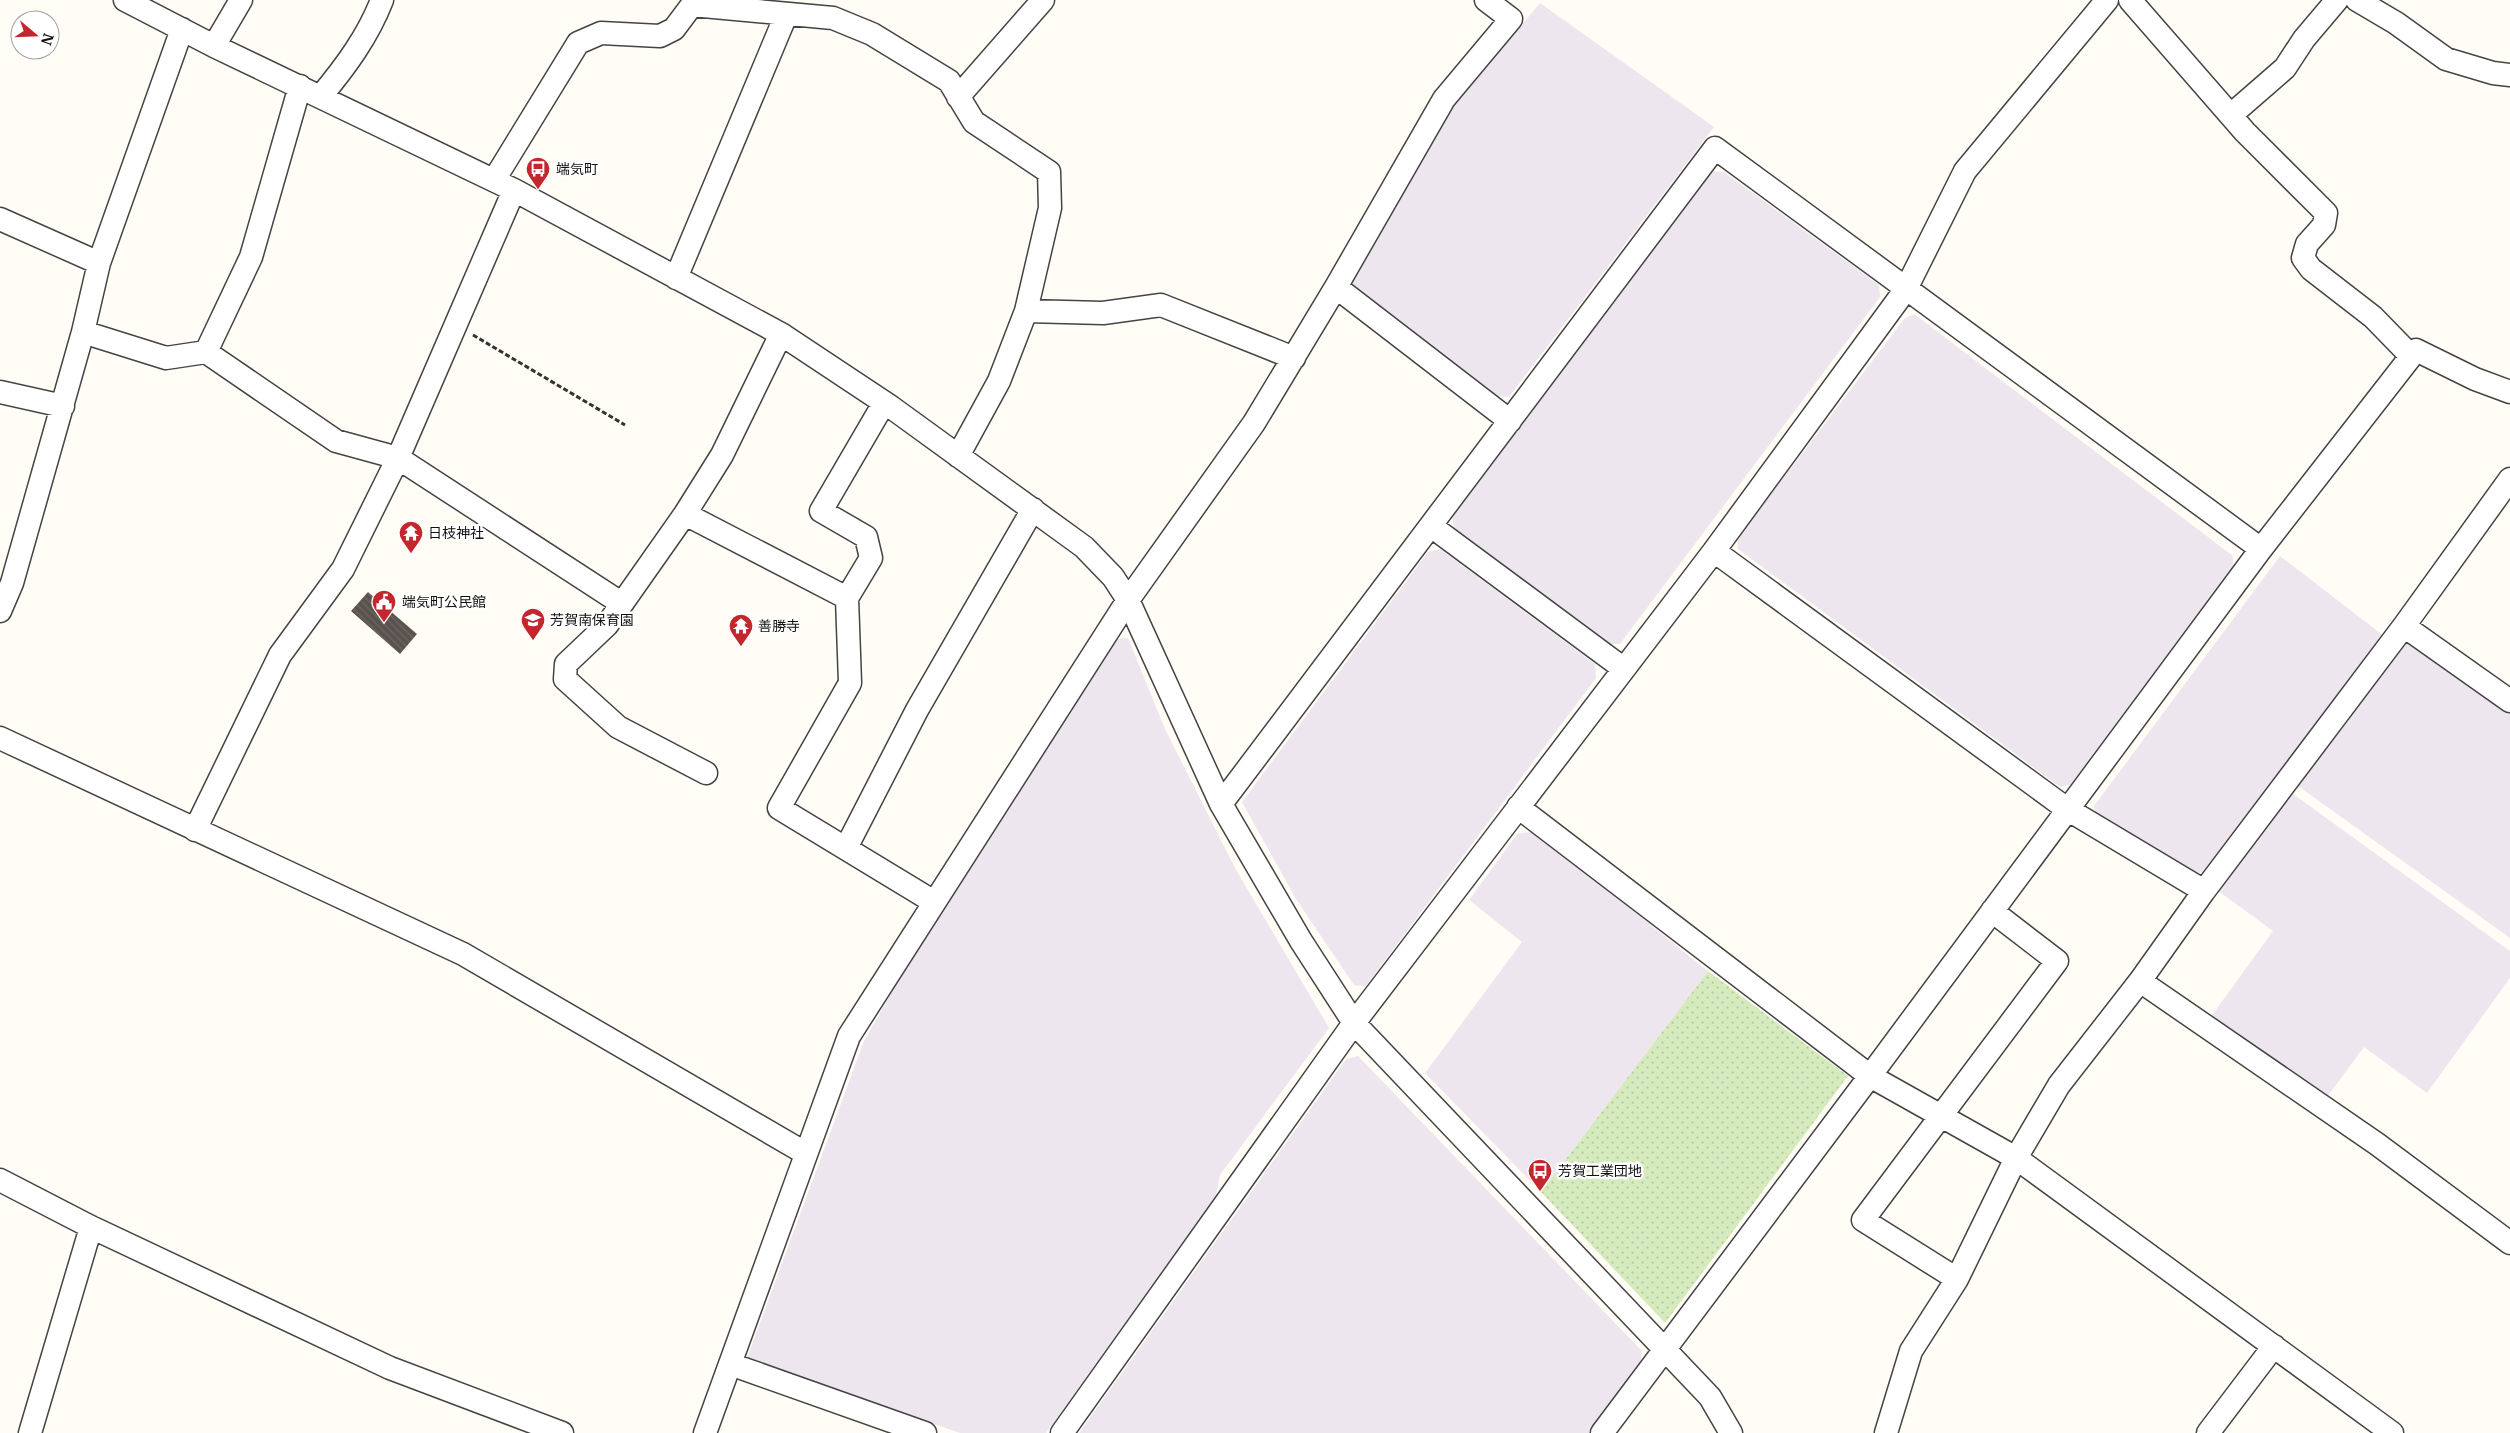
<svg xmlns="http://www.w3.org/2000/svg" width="2510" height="1433" viewBox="0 0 2510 1433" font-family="Merriweather,'Noto Sans JP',serif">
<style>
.industrial{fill:#eee6ef}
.park{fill:url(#park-dots)}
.building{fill:url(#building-back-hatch)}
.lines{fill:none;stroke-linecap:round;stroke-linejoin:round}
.minor-casing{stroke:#444;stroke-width:25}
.path{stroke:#333;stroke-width:3;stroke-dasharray:5 2.5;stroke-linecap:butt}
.minor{stroke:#fff;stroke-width:22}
.labels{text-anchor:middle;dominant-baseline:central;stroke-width:5;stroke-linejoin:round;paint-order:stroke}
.poi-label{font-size:14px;fill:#111;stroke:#fff;text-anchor:start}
</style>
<defs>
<pattern id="park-dots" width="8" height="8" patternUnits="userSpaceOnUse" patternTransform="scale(1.25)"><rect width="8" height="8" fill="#d5ebbd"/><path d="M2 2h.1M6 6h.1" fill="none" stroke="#b6c8a1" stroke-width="1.8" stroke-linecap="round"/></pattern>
<pattern id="building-back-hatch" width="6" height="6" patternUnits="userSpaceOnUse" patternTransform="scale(1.25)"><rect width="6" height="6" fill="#5a524d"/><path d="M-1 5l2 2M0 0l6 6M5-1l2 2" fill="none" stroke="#6d6662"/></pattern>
</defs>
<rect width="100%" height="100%" fill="#fffdf5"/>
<!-- industrial -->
<path class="industrial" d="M1540,3L1714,127L1509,397L1493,396L1353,292L1351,276L1454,105Z
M1713,171L1724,172L1879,285L1880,297L1620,644H1607L1454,529L1452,515Z
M1914,314L2233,556V565L2070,785L2060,787L1738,549L1737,539L1905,318Z
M1440,549L1595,664L1596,678L1365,987L1354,985L1296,899L1242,802L1428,552Z
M2280,556L2384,636L2209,871L2197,873L2095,815L2094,806Z
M1128,638L1165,729L1235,868L1329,1028L1220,1175L1216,1195L1046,1433H960L747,1358L864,1041L913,955L1116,639Z
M2402,639L2410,640L2510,712V938L2298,786L2349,720L2347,714Z
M2289,791L2510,951V978L2427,1093L2364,1047L2324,1101L2210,1018L2273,931L2217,890Z
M1535,832L1708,971L1541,1192L1425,1073L1522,942L1469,900L1518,833Z
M1358,1056L1642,1351L1640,1364L1589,1433H1079L1346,1059Z"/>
<!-- park -->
<path class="park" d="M1708,971L1848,1076L1665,1323L1541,1192Z"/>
<!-- building -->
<path class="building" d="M368,592L417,634L400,654L351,611Z"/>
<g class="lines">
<defs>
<path id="minor" d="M125,0L214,46L514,190L781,334L891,407L1084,547L1113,577L1128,600L1221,804L1301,941L1354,1023L1710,1397L1731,1433
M694,0L692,5L833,18L872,34L949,81L974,122L1049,172L1050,208L1026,311L1103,313L1161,305L1294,358
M2130,0L2245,132L2326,213L2324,225L2307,244L2303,258L2311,269L2373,317L2411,356
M2357,0L2396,23L2446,59L2493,73L2510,75
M214,46L241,0
M321,96C346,66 368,36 382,0
M958,97L1043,0
M2231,115L2285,68L2304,39L2337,0
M494,180L578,43L601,33L660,36L674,29L692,5
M0,219L99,263
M676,278L786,15
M1336,287L1510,421
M83,332L166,358L206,352L336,441L398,458L621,603
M206,352L251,257L300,86
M0,392L63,406
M958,456L999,381L1026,311
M685,514L847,598L850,683L779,808L934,902
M1431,526L1624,669
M1714,551L2067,809L2204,891
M847,598L871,558L866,537L821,511L884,403
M0,611L12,583L83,332L99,263L182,29
M2404,626L2510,701
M0,738L463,954L805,1153
M706,773L618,727L565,679L566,664L607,625L685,514L722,455L781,334
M1221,804L1715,148L2261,549
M1518,807L1870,1076L2016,1158L2392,1433
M195,830L280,655L343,569L398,458L514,190
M846,848L917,710L1033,509
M2140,981L2377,1144L2510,1243
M0,1180L91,1227L390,1368L562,1433
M1957,1279L1863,1220L2057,961L1992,911
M730,1364L925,1433
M30,1433L91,1227
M705,1433L849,1036L1128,600L1254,423L1336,287L1444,99L1511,19L1486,0
M1062,1433L1354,1023L1714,551L1906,289L1965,171L2107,0
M1602,1433L1870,1076L2261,549L2416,350L2475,379L2510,392
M1886,1433L1911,1351L1957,1279L2016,1158L2059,1085L2140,981L2204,891L2404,626L2510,479
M2208,1433L2274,1346"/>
</defs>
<!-- minor casing -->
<use href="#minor" class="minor-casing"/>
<!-- path -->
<path class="path" d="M473,335L625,425"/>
<!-- minor -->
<use href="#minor" class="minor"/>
</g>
<!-- icons -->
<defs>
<symbol id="bus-pin" viewBox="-11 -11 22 30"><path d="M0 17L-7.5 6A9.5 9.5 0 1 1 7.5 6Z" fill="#c4262e" stroke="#fff"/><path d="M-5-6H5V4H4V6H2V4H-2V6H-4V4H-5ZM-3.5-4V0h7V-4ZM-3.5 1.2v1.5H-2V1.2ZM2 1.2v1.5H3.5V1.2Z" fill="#fff"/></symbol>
<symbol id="temple-pin" viewBox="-11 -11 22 30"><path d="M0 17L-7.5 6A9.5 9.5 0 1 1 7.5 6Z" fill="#c4262e" stroke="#fff"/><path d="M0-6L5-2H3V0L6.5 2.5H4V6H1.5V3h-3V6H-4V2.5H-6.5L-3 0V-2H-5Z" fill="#fff"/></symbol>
<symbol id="civic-pin" viewBox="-11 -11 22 30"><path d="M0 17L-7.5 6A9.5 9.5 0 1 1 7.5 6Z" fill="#c4262e" stroke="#fff"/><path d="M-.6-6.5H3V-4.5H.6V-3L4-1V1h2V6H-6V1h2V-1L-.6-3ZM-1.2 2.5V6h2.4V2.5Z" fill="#fff"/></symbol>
<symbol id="school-pin" viewBox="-11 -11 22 30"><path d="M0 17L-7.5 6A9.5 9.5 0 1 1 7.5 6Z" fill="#c4262e" stroke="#fff"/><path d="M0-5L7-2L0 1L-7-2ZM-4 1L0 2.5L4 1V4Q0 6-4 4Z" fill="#fff"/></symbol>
</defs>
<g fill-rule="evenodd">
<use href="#bus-pin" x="524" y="155" width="28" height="38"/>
<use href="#temple-pin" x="397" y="519" width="28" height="38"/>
<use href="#civic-pin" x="370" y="588" width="28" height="38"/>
<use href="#school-pin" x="519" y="606" width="28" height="38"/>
<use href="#temple-pin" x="727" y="612" width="28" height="38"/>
<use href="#bus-pin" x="1526" y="1157" width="28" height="38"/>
</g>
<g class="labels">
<!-- poi labels -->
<g class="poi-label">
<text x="556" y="169">端気町</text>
<text x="428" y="533">日枝神社</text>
<text x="402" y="602">端気町公民館</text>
<text x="550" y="620">芳賀南保育園</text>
<text x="758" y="626">善勝寺</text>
<text x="1558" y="1171">芳賀工業団地</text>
</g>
</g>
<!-- north arrow -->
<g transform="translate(35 35) rotate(109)"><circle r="24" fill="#ffffff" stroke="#a0a0a0"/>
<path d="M0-4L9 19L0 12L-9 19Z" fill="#c4262e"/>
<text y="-8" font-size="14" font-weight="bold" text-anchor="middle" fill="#111111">N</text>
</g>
</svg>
